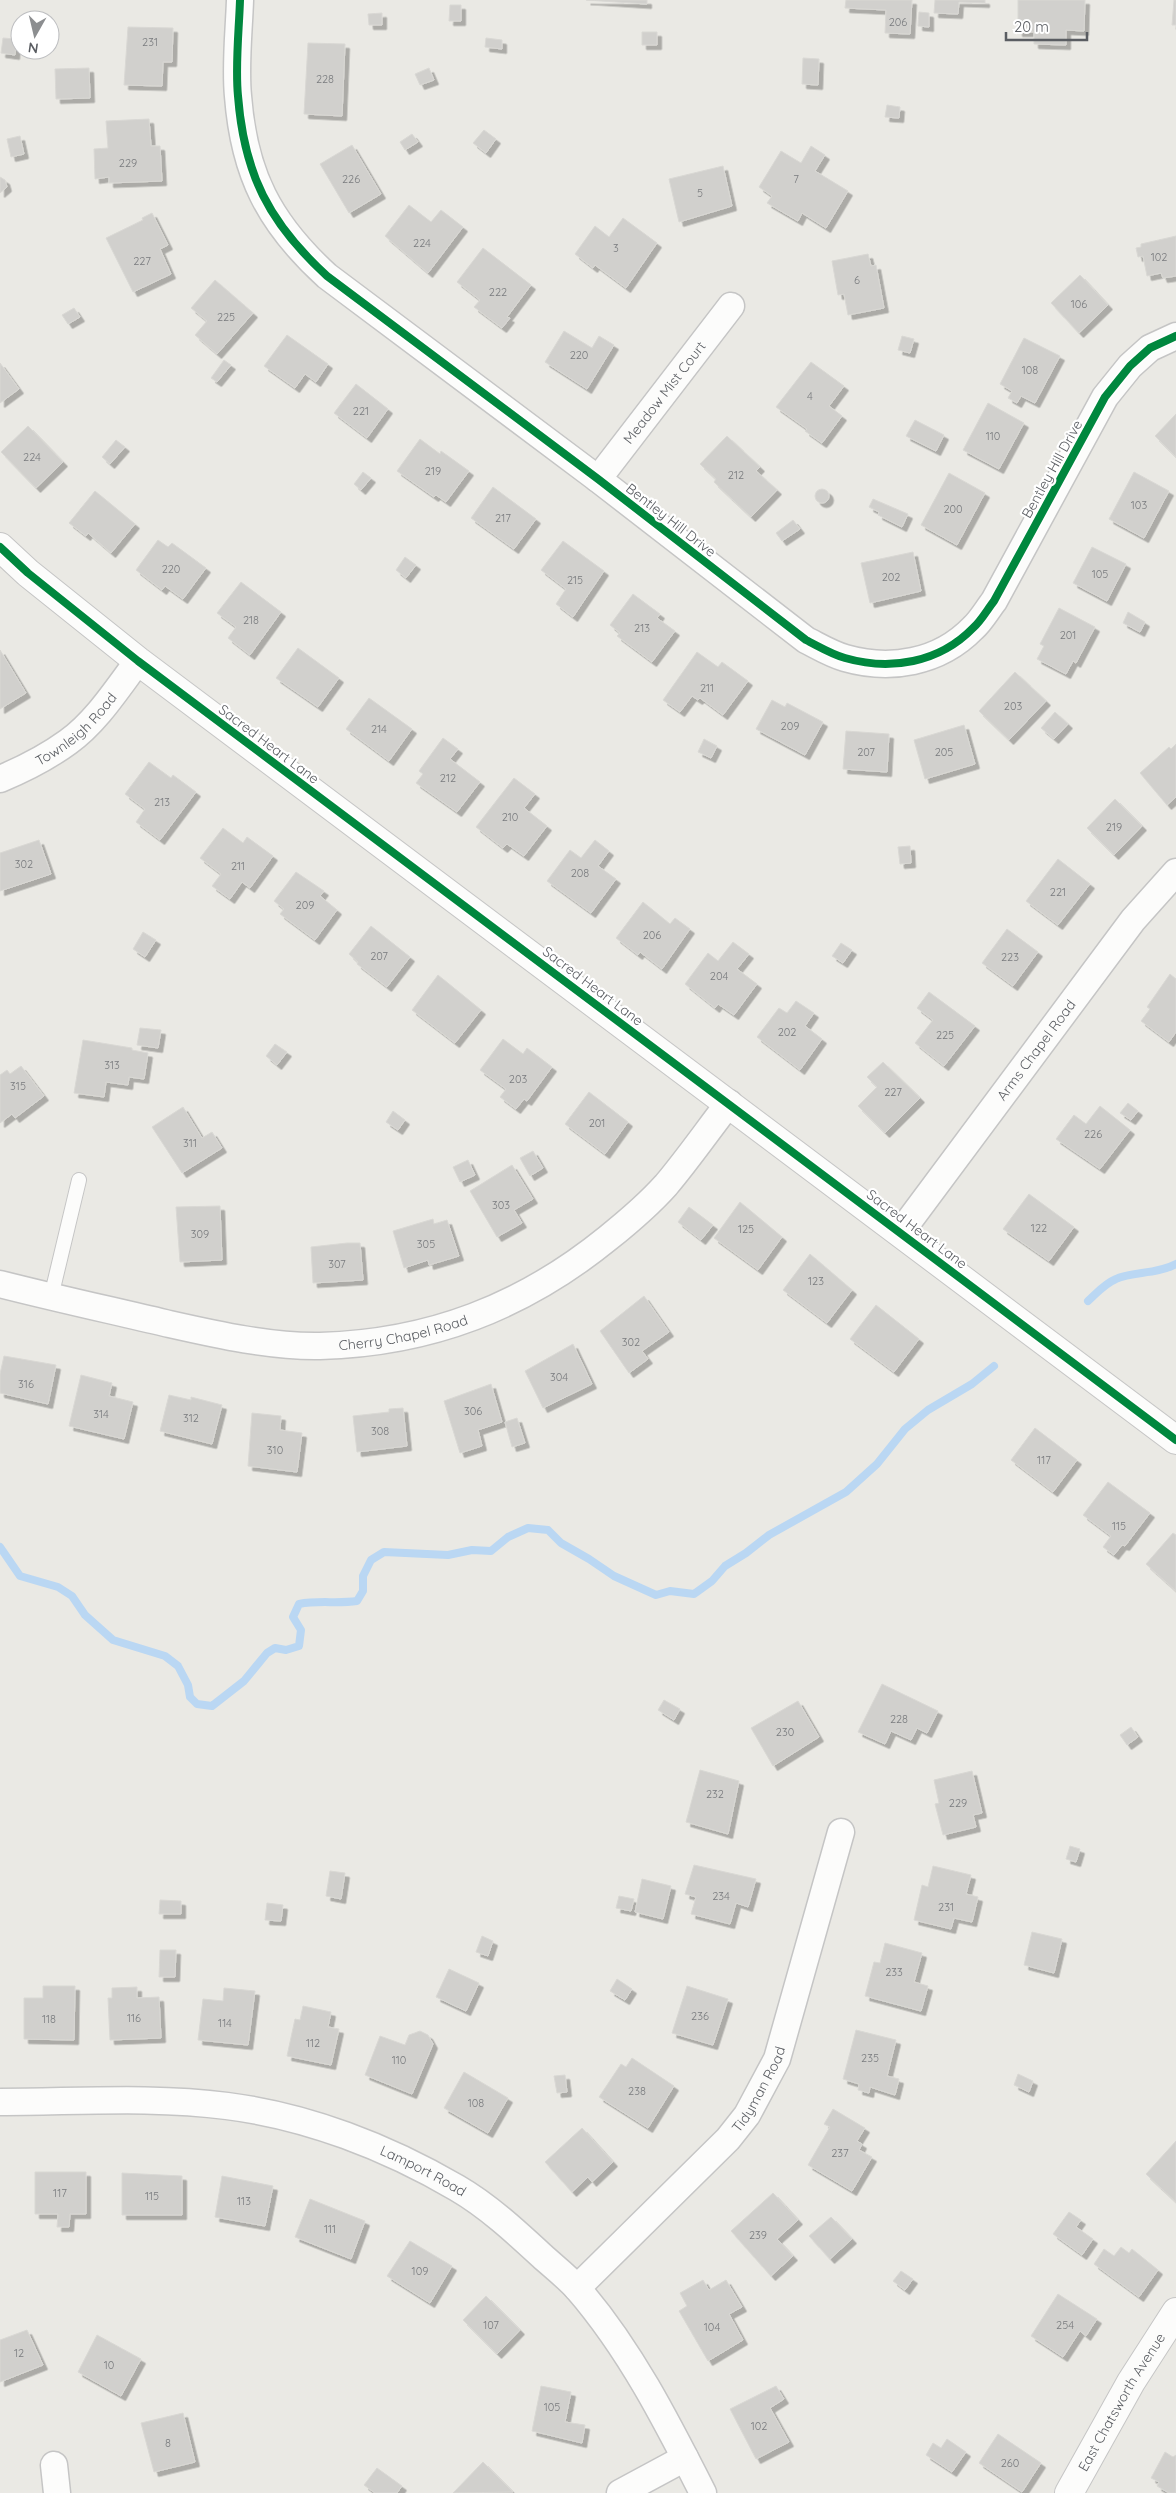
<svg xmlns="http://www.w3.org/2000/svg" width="1176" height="2493" viewBox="0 0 1176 2493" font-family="Quicksand,sans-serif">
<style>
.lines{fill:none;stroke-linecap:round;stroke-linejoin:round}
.stream{stroke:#bad7f3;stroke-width:8}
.building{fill:#d1d0cd;stroke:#d9d8d4;filter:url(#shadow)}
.lane-casing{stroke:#c5c5c5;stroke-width:16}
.street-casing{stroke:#c5c5c5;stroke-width:29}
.secondary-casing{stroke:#c5c5c5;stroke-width:30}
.lane{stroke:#fcfcfb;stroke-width:14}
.street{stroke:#fcfcfb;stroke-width:26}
.secondary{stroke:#fcfcfb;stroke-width:28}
.cycleway-casing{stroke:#fff;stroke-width:11}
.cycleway{stroke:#00873e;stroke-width:8}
.labels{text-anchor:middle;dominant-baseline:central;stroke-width:4.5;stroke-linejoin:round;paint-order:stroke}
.number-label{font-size:11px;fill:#797b7e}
.street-label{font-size:14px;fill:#5a5d62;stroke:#fff}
</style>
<defs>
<filter id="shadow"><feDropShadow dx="4.5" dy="4.5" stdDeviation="0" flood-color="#0004"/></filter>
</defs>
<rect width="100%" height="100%" fill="#eae9e4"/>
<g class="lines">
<!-- stream -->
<path class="stream" d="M1088,1301C1097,1293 1104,1284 1116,1279C1133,1271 1155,1275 1176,1264
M0,1547L20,1576L58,1587L72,1596L85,1615L113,1640L165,1656L178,1666L188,1685L190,1697L197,1704L212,1706L244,1681L267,1653L275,1648L286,1650L299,1646L301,1630L293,1617L299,1604C319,1600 337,1604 357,1601L363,1591V1576L371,1560L384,1552L448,1555L472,1550L491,1551L508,1537L528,1528L548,1530L561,1543L589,1559L614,1576L656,1595L670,1591L694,1594L712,1581L725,1566L746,1553L769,1535L846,1492L877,1464L905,1429L928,1410L972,1384L994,1366"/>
</g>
<!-- building -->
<path class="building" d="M586,0H647V4Z
M846,0H912L910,34L885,33L886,10L845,8Z
M935,0H985V3L959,2L958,14L934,13Z
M1018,0H1085L1084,31L1066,30V45L1034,44V32H1018Z
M1174,0H1176V25H1172Z
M450,5H461V21H449Z
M919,12L929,13V27L918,26Z
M382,13V25H369L368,14Z
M128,27L173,28L172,62H163L162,86L124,85Z
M642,32H657V45H642Z
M3,38L16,39L15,55L1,53Z
M486,38L502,40V49L485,47Z
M308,43L345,44L342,116L304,114Z
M803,58L819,59L818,85L802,84Z
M89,68L90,98L56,99L55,69Z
M429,68L434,80L420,85L415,74Z
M887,105L900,107L899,118L885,117Z
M149,119L151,146H160L162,181L109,183V177L95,179L94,149L108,148L106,121Z
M484,130L496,139L486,153L473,143Z
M412,134L418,142L405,150L400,142Z
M20,136L24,154L11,157L7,139Z
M352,145L381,194L349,213L320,164Z
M811,146L825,155L815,171L848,191L826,228L802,213L798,221L767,203L772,196L759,187L781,151L801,163Z
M723,166L732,206L679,222L669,179Z
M0,177L5,180L7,187L0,193Z
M409,205L431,222L441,210L463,227L428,273L385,236Z
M152,213L168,245L160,249L171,274L133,292L106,238L143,220L142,218Z
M623,218L657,243L626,288L595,265L593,268L575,254L595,226L609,237Z
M1176,236V276L1163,278L1161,273L1147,276L1143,256L1138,257L1136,248L1141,247V244Z
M483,248L531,285L507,317L510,318L502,328L474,307L480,300L457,282Z
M868,254L871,266L876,265L884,308L848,315L844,294L838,295L832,261Z
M1080,275L1108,305L1079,333L1051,303Z
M215,280L253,313L217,354L195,335L207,321L191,308Z
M74,308L80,317L68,324L62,315Z
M564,331L592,348L599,336L614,345L587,389L545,362Z
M287,335L328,364L316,382L305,374L295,388L264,366Z
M902,336L914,339L910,353L898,350Z
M1024,338L1060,356L1035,403L1021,396L1017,403L1008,398L1012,391L1000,384Z
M224,360L231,365L217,382L211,378Z
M811,362L844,386L829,406L842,416L822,443L805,431L807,429L776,407Z
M0,363L19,389L0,403Z
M356,384L388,409L367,438L334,413Z
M988,403L1024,423L999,469L963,450Z
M1176,414V457L1155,436Z
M915,420L944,435L936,451L906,436Z
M28,426L63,462L36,488L1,452Z
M727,436L760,467L756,471L777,490L751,517L714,482L716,479L700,464Z
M420,439L440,454L441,451L469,471L446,502L436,495L434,497L397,471Z
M116,440L125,447L110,464L102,457Z
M363,472L371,478L361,490L354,484Z
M1134,472L1169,491L1144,538L1109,519Z
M949,473L985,493L957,545L921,525Z
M493,487L536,519L514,549L471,518Z
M815 496a7 7 0 1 1 14 0a7 7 0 1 1-14 0Z
M95,491L135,524L111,553L88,533L86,536L69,523Z
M873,499L908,514L902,527L878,515L879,512L869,507Z
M793,520L800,529L782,541L776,533Z
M158,540L168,547L172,543L206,568L183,599L165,586L162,590L136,570Z
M563,541L604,571L573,617L556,604L566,589L541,570Z
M1092,547L1126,564L1107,601L1073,583Z
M913,552L921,591L870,603L861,563Z
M405,557L416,565L406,578L396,570Z
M241,582L281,612L250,655L228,638L236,627L217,613Z
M633,594L660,614L657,618L675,631L652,662L617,636L620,633L610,625Z
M1059,608L1095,627L1076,663L1073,661L1066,674L1037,659L1044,646L1040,644Z
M1128,612L1145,622L1140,632L1123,623Z
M298,648L339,678L318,707L276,678Z
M0,650L26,693L0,709Z
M697,652L718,667L722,662L748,681L723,715L700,698L698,700L692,696L680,712L663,700Z
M1015,672L1046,701L1009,740L979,711Z
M369,698L412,729L389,761L346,729Z
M772,700L785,707L787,703L823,722L805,755L756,729Z
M1055,712L1068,724L1054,739L1041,728Z
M964,725L975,764L925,779L914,740Z
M846,731L889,734L887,772L843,769Z
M443,738L458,749L450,759L480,782L457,812L416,783L423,774L419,771Z
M704,739L717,746L711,758L698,752Z
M1176,744V797L1167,805L1140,773L1169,747L1171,749Z
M149,762L171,778L173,775L196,792L160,840L136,822L145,809L125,794Z
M514,778L535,794L524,808L547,826L524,856L507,844L503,848L476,827Z
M1115,799L1142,826L1114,855L1087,828Z
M223,828L243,843L247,837L273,856L250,888L242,882L230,899L212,886L221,874L200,858Z
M39,840L51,874L0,891V853Z
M595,840L609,851L598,866L616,879L591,913L547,881L570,850L581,858Z
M910,846L911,863L900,864L898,847Z
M1058,859L1090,884L1058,925L1026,901Z
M296,872L324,891L320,896L337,910L315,940L280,914L284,909L274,901Z
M643,902L670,924L675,918L690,929L662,969L640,952L638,955L616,938Z
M371,926L410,957L387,987L357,964L358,962L349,954Z
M1007,929L1038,952L1013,986L982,963Z
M143,932L156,940L145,957L133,949Z
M733,942L749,954L737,969L757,984L734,1015L718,1004L715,1008L685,984L708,953L718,961Z
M841,943L852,950L843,963L832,956Z
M1170,974L1176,979V1032L1169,1042L1141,1021L1150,1009L1147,1007Z
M438,975L481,1010L455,1043L412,1010Z
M929,992L975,1026L944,1066L915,1043L933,1020L917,1008Z
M796,1001L814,1013L805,1026L822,1039L800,1070L757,1037L779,1008L787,1013Z
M140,1028L161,1030L158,1048L137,1045Z
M503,1039L523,1054L527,1048L552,1067L527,1101L524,1099L516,1109L500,1097L506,1089L480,1070Z
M83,1040L132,1048V1050L148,1053L144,1079L129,1077L128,1085L106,1082L104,1097L74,1093Z
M275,1044L287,1052L277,1065L266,1056Z
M883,1062L920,1098L885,1133L858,1106L877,1087L867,1077Z
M21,1066L44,1096L15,1118L12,1114L0,1123V1075L7,1070L10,1074Z
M589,1092L628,1122L605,1154L565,1124Z
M1128,1103L1138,1111L1131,1120L1120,1113Z
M1100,1106L1130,1130L1100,1169L1056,1139L1074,1115L1086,1124Z
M183,1107L202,1138L212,1132L222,1148L182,1173L152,1127Z
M393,1111L405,1120L398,1130L386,1122Z
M533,1151L543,1168L530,1176L520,1158Z
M468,1160L475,1175L460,1182L453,1167Z
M512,1165L533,1199L514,1210L522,1223L497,1237L470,1191Z
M1029,1194L1074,1227L1049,1261L1003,1229Z
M740,1202L782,1237L758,1270L714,1238Z
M220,1206L222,1260L180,1262L176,1207Z
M689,1207L713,1225L701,1240L678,1222Z
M433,1219L434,1224L447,1220L459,1256L429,1265L428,1260L404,1268L393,1231Z
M347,1243H360L363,1280L313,1283L311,1247Z
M810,1254L852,1290L827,1323L783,1290Z
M644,1296L669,1332L642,1351L648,1359L629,1373L600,1331Z
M876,1305L919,1339L894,1372L850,1339Z
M573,1344L592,1384L543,1408L525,1371Z
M4,1356L56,1365L48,1404L0,1393V1374Z
M81,1375L112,1383L109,1396L133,1402L124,1439L69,1426Z
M491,1384L502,1422L478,1430L482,1446L460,1453L444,1401Z
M169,1395L191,1400V1397L222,1405L212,1444L160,1431Z
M403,1408L407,1446L357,1452L353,1416L389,1412V1409Z
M252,1413L281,1416L280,1430L302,1433L297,1472L248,1466Z
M517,1418L525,1443L512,1447L505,1422Z
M1035,1428L1077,1460L1053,1492L1011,1460Z
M1108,1482L1150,1513L1125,1546L1122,1545L1114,1555L1103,1547L1111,1536L1083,1515Z
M1173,1533L1176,1535V1591L1146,1564Z
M882,1684L938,1711L927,1733L917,1728L911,1740L891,1731L885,1744L858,1732Z
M664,1700L680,1709L674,1720L658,1710Z
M798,1701L819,1737L773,1766L751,1728Z
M1131,1727L1138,1737L1127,1745L1120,1735Z
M700,1770L739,1781L728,1834L686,1822Z
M972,1771L982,1813L973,1815L976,1827L943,1835L935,1804L939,1803L934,1780Z
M1070,1846L1080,1849L1076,1862L1066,1859Z
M694,1865L756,1879L748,1907L736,1903L730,1924L691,1914L696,1897L685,1894Z
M933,1866L971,1875L966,1894L978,1897L972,1922L954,1918L951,1929L914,1920L922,1885L928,1887Z
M330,1871L345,1873L341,1899L326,1896Z
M642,1879L671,1886L663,1919L635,1912Z
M619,1896L634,1899L631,1911L616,1908Z
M160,1900L181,1901V1914H159Z
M267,1903L283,1905L281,1921L265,1920Z
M1032,1932L1062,1939L1054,1973L1024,1965Z
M482,1936L493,1941L488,1956L476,1952Z
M885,1943L922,1953L914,1982L928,1986L921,2011L865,1996L874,1962L880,1963Z
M160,1950H176L175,1977H159Z
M449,1969L479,1983L466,2011L436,1997Z
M617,1979L632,1989L625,2000L610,1991Z
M43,1986H75L74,2040L24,2039V1998H43Z
M687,1986L728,1999L713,2045L672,2033Z
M137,1987V1998L159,1997L161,2038L110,2040L108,1998H112V1988Z
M224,1988L255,1991L248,2045L198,2040L203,1999L223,2001Z
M303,2006L331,2012L328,2027L339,2029L331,2065L287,2056L295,2019L300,2020Z
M856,2030L896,2040L887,2076L899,2079L895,2095L870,2087L869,2093L858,2090L859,2084L843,2079Z
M420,2031L428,2035L433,2044L412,2094L365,2075L380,2036L405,2045L409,2035Z
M632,2058L674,2086L648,2128L599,2097L621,2064L626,2067Z
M464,2072L508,2098L488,2133L444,2108Z
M1018,2074L1033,2081L1029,2092L1014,2085Z
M565,2075L567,2092L557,2093L554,2076Z
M833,2109L865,2128L857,2141L862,2144L859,2150L872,2157L852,2191L808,2165L830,2127L824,2124Z
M582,2128L613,2162L592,2182L588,2177L572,2192L545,2162Z
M1176,2141V2202L1146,2174Z
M35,2172H86V2214H70L69,2227H57L58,2214H35Z
M122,2173L182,2176V2215H122Z
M222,2176L273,2186L265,2226L215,2217Z
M773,2193L798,2220L777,2239L793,2256L771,2276L731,2231Z
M310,2199L365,2221L351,2259L295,2237Z
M1069,2212L1081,2220L1076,2227L1093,2239L1082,2255L1053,2234Z
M831,2217L852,2239L830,2259L809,2236Z
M410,2241L452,2266L430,2303L387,2276Z
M1121,2247L1129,2253L1132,2249L1158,2270L1139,2297L1094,2264L1104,2249L1114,2256Z
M901,2271L913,2279L905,2290L893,2281Z
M703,2280L709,2290L726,2280L742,2307L729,2314L743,2340L708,2361L679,2311L687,2306L680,2293Z
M1058,2294L1097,2319L1086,2336L1080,2331L1063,2357L1031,2336Z
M486,2296L520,2330L497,2354L463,2320Z
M27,2330L43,2365L0,2382V2340Z
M97,2335L141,2359L121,2396L78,2372Z
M541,2386L571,2392L565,2422L585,2425L582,2443L532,2431Z
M776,2386L784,2399L770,2408L789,2442L756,2459L730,2409Z
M183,2413L195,2462L154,2472L141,2423Z
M998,2434L1041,2463L1022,2492L979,2463Z
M947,2439L966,2452L952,2472L926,2455L933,2443L941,2448Z
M1165,2452L1173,2457L1176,2455V2493H1169L1157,2486L1159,2482L1151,2478Z
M483,2462L513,2492L453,2493Z
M377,2468L402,2486L397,2493H375L364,2485Z"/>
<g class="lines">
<defs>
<path id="lane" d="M51,1297L79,1180"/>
<g id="street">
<path d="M240,0C239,31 235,65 238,96C244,174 269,223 327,276L598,479L806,640C818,646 831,654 845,658C890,671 939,663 973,628C981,621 987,610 994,601L1105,397L1130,366L1150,348L1176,336"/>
<path id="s1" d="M598,479L731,306"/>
<path id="s2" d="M0,779C24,769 46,758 68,742C96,722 117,689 138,661"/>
<path id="s3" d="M900,1233L1133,920L1176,872"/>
<path id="s4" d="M0,1284C55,1298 110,1310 165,1323C214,1334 270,1347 320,1346C430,1343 523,1307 608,1238C628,1222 649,1204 666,1185C688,1159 708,1130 729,1103"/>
<path id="s5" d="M0,2102C75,2102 153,2096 227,2106C307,2116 387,2147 457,2188C488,2206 516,2232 542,2256C553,2266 567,2277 577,2288C630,2349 667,2422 703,2493"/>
<path id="s6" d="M577,2288L728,2139L747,2115L777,2059L841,1832"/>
<path d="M54,2465L57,2493"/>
<path d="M620,2493L685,2458"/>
</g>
<g id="secondary">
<path d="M0,547L28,573L138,661L1176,1440"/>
<path id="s7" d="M1069,2493L1131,2382L1176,2312"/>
</g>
</defs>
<!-- lane casing -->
<use href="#lane" class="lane-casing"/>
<!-- street casing -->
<use href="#street" class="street-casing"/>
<!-- secondary casing -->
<use href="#secondary" class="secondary-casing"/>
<!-- lane -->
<use href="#lane" class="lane"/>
<!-- street -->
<use href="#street" class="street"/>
<!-- secondary -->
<use href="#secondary" class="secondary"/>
<defs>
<path id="cycleway" d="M240,0C239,31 235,65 238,96C244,174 269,223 327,276L598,479L806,640C818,646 831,654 845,658C890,671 939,663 973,628C981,621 987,610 994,601L1105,397L1130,366L1150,348L1176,336
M0,547L28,573L138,661L1176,1440"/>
</defs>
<!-- cycleway casing -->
<use href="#cycleway" class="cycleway-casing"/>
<!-- cycleway -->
<use href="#cycleway" class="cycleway"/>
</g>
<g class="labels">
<!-- number labels -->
<g class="number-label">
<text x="898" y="22">206</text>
<text x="150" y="42">231</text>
<text x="325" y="79">228</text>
<text x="128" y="163">229</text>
<text x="351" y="179">226</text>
<text x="796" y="179">7</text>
<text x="700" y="193">5</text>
<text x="422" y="243">224</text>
<text x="616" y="248">3</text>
<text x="1159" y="257">102</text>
<text x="142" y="261">227</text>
<text x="857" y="280">6</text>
<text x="498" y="292">222</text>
<text x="1079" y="304">106</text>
<text x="226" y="317">225</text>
<text x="579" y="355">220</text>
<text x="1030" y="370">108</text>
<text x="810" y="396">4</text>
<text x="361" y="411">221</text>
<text x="993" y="436">110</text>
<text x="32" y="457">224</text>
<text x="433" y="471">219</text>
<text x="736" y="475">212</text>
<text x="1139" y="505">103</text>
<text x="953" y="509">200</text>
<text x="503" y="518">217</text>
<text x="171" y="569">220</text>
<text x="1100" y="574">105</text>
<text x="891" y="577">202</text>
<text x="575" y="580">215</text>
<text x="251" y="620">218</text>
<text x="642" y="628">213</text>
<text x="1068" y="635">201</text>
<text x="707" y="688">211</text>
<text x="1013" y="706">203</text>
<text x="790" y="726">209</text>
<text x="379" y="729">214</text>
<text x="866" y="752">207</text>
<text x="944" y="752">205</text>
<text x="448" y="778">212</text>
<text x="162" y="802">213</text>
<text x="510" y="817">210</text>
<text x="1114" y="827">219</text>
<text x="24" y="864">302</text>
<text x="238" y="866">211</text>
<text x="580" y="873">208</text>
<text x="1058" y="892">221</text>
<text x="305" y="905">209</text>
<text x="652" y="935">206</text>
<text x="379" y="956">207</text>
<text x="1010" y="957">223</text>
<text x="719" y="976">204</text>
<text x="787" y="1032">202</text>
<text x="945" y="1035">225</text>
<text x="112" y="1065">313</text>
<text x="518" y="1079">203</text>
<text x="18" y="1086">315</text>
<text x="893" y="1092">227</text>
<text x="597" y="1123">201</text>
<text x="1093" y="1134">226</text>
<text x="190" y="1143">311</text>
<text x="501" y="1205">303</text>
<text x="1039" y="1228">122</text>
<text x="746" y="1229">125</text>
<text x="200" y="1234">309</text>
<text x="426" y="1244">305</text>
<text x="337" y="1264">307</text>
<text x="816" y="1281">123</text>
<text x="631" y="1342">302</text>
<text x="559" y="1377">304</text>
<text x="26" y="1384">316</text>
<text x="473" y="1411">306</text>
<text x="101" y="1414">314</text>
<text x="191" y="1418">312</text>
<text x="380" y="1431">308</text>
<text x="275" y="1450">310</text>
<text x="1044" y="1460">117</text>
<text x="1119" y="1526">115</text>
<text x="899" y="1719">228</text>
<text x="785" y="1732">230</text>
<text x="715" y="1794">232</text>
<text x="958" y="1803">229</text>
<text x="721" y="1896">234</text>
<text x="946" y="1907">231</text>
<text x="894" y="1972">233</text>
<text x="700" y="2016">236</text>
<text x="134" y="2018">116</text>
<text x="49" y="2019">118</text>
<text x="225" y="2023">114</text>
<text x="313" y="2043">112</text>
<text x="870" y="2058">235</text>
<text x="399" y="2060">110</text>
<text x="637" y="2091">238</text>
<text x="476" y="2103">108</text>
<text x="840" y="2153">237</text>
<text x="60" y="2193">117</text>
<text x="152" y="2196">115</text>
<text x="244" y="2201">113</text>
<text x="330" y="2229">111</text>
<text x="758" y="2235">239</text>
<text x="420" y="2271">109</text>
<text x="491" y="2325">107</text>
<text x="1065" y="2325">254</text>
<text x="712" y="2327">104</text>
<text x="19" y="2353">12</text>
<text x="109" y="2365">10</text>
<text x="552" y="2407">105</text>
<text x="759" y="2426">102</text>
<text x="168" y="2443">8</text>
<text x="1010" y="2463">260</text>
</g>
<!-- street labels -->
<g class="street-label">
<text stroke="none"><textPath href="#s1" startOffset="109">Meadow Mist Court</textPath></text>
<text transform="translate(1052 469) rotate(-61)">Bentley Hill Drive</text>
<text transform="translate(671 520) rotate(38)">Bentley Hill Drive</text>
<text stroke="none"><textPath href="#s2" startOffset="92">Townleigh Road</textPath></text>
<text transform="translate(269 744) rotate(37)">Sacred Heart Lane</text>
<text transform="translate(593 986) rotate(37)">Sacred Heart Lane</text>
<text stroke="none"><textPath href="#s3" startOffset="228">Arms Chapel Road</textPath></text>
<text transform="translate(917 1229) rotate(37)">Sacred Heart Lane</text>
<text stroke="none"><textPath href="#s4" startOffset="411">Cherry Chapel Road</textPath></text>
<text stroke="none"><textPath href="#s6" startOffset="271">Tidyman Road</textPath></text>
<text stroke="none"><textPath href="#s5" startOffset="435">Lamport Road</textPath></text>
<text stroke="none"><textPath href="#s7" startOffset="105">East Chatsworth Avenue</textPath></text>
</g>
</g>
<!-- north arrow -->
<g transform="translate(35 35) rotate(188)"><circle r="24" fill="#ffffff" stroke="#bdbec0"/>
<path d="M0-4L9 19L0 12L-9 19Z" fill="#8c8e90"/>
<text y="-8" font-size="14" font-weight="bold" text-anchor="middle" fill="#5a5d62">N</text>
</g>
<!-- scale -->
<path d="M1006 32v8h81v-8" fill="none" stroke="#5a5d62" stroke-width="2.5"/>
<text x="1014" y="32" font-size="15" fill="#5a5d62" stroke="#ffffff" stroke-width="4" paint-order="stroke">20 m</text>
</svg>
